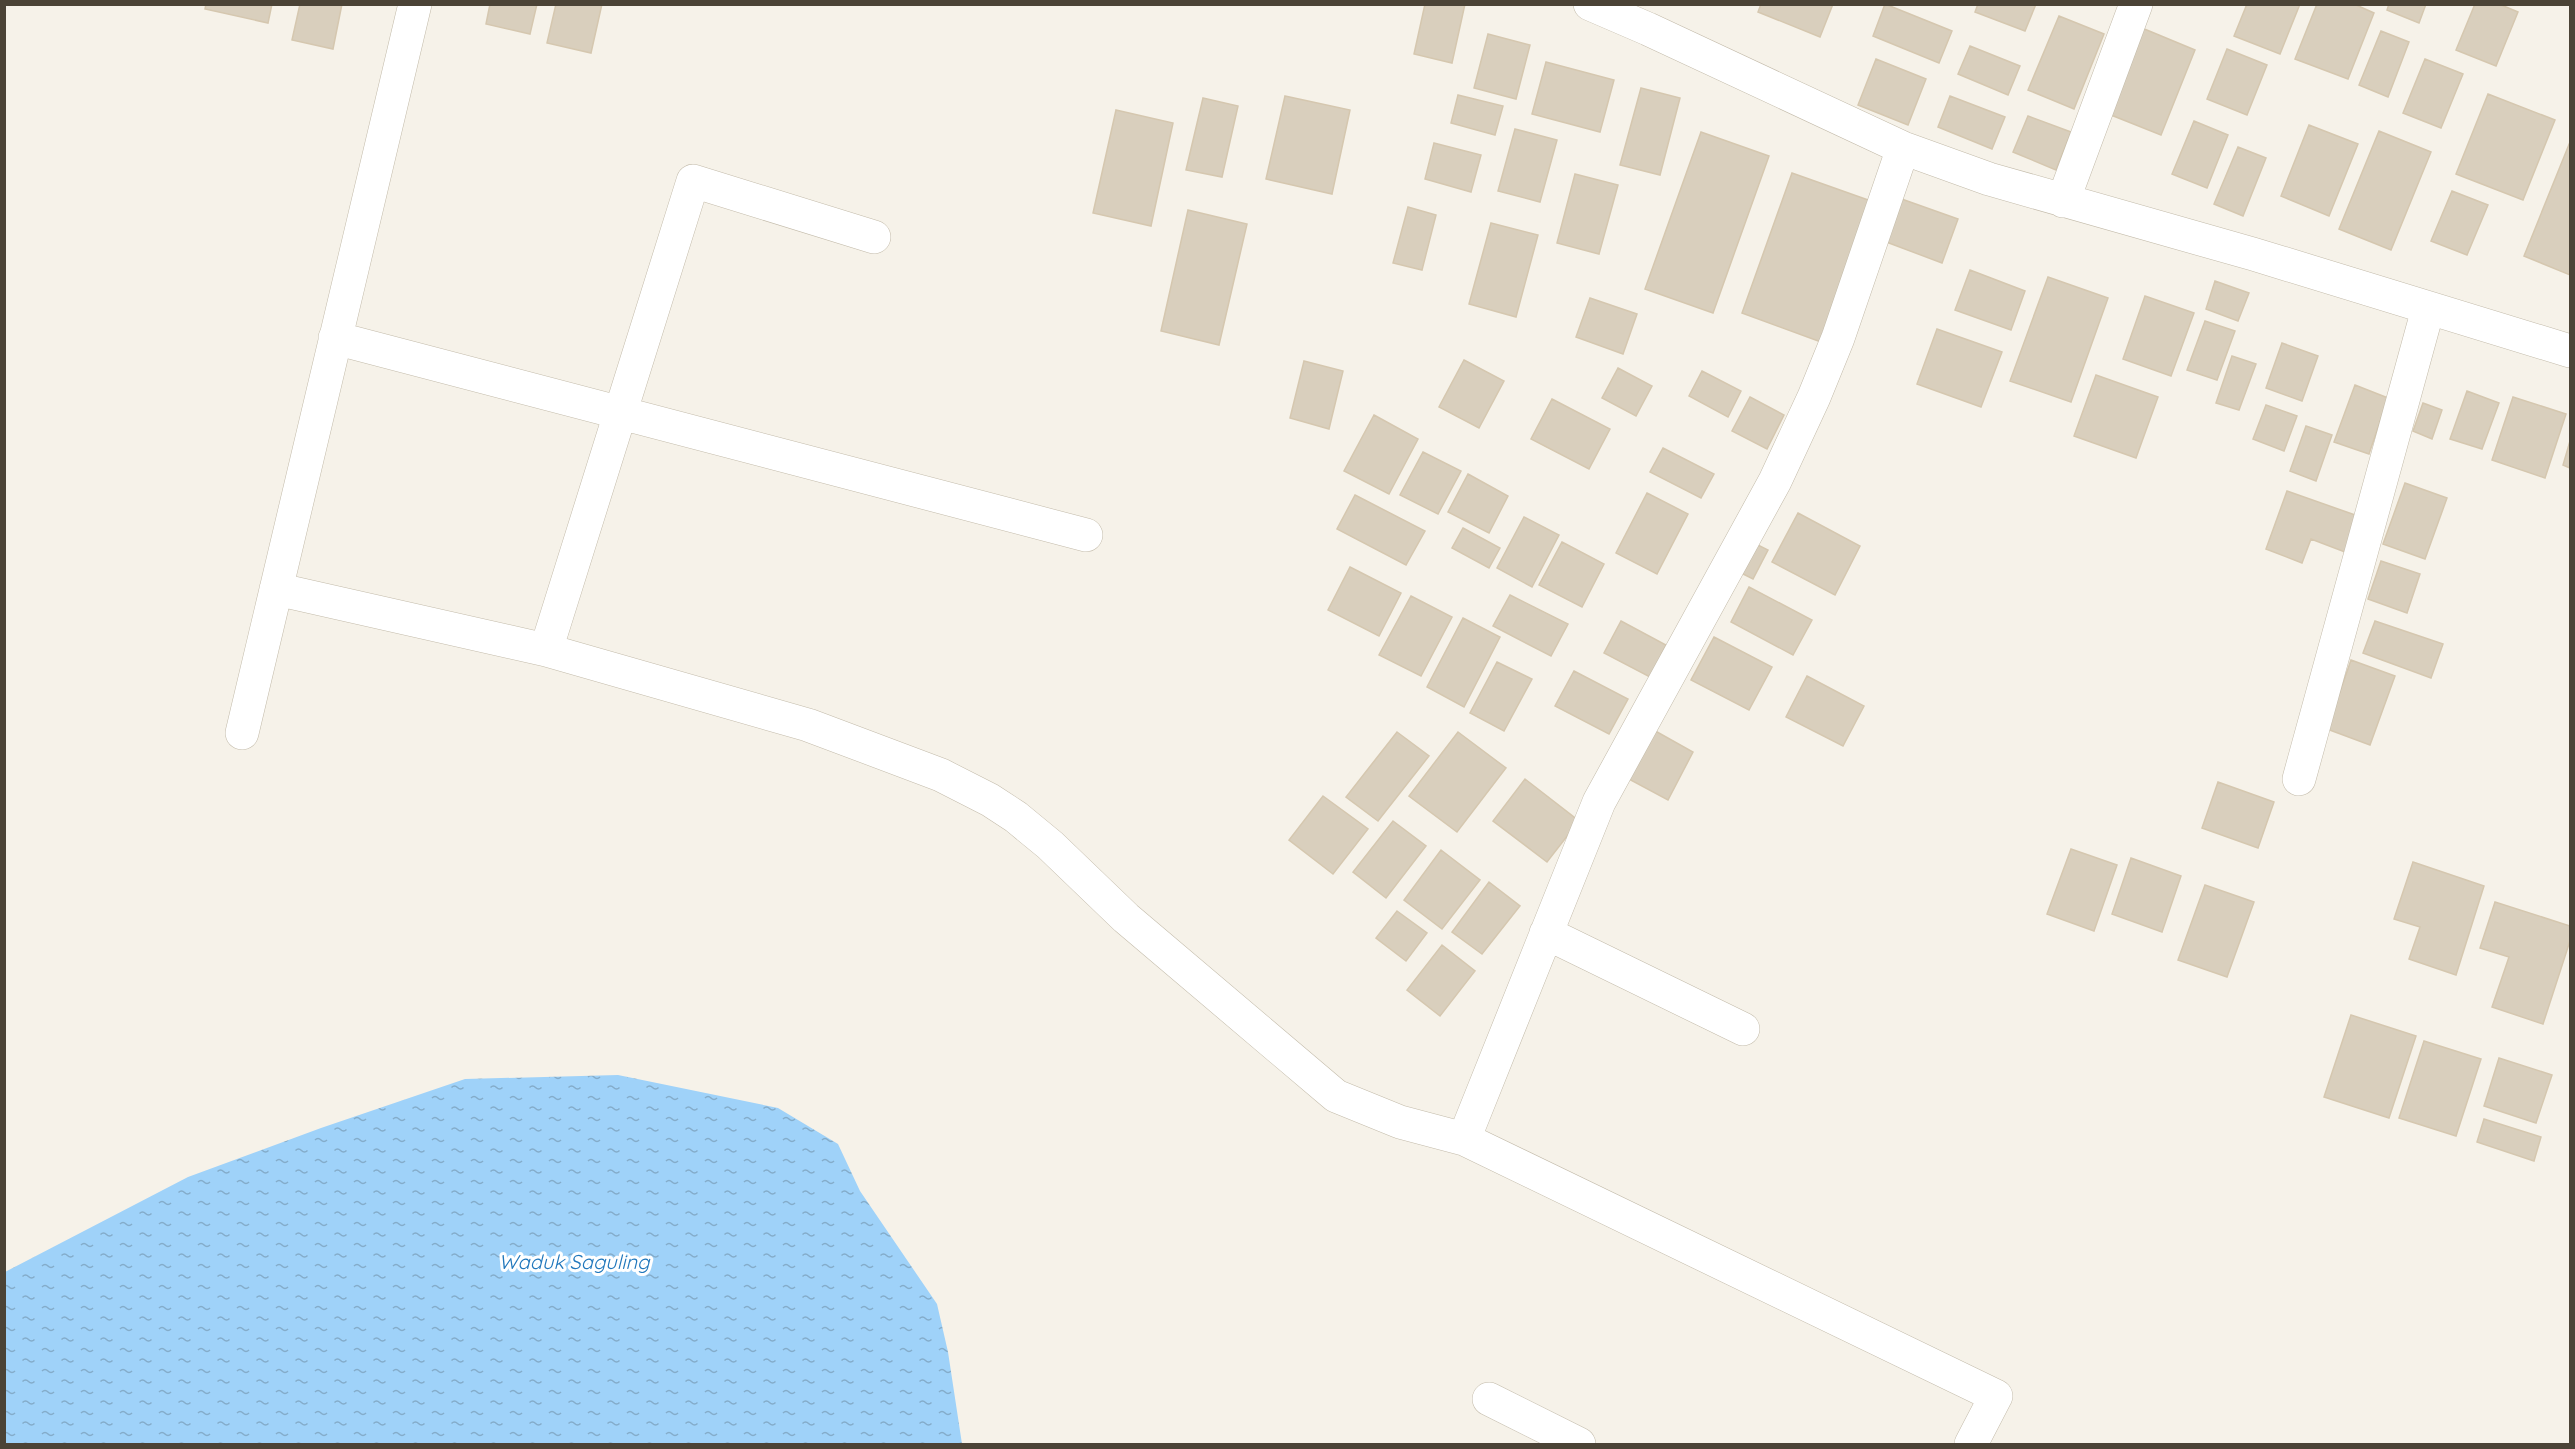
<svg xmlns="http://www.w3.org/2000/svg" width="2575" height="1449" viewBox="0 0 2575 1449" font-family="Quicksand,sans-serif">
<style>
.water{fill:url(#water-ripples)}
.building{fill:#d9cfbd;stroke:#d5c7af;stroke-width:1.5}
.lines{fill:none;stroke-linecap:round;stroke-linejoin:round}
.minor-casing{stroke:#c3bbaa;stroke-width:34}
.minor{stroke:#fff;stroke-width:33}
.labels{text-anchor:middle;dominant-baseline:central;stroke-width:6;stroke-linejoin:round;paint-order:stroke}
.water-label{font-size:20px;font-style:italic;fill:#2077bc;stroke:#fff}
</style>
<defs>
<pattern id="water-ripples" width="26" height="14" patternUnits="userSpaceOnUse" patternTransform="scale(1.5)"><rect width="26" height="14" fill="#9fd2f9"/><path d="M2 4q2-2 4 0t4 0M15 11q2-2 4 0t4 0" fill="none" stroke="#84acca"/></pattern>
</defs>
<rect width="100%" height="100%" fill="#f6f2e9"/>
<!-- water -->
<path class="water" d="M618,1075L778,1108L838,1144L860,1191L937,1304L948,1352L962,1444H5V1272L188,1177L321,1128L465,1079Z"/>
<!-- building -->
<path class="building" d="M206,4H272L268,23L205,9Z
M300,4H342L333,49L292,40Z
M490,4H537L530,34L486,24Z
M556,4H602L591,53L547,43Z
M1425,4H1465L1452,63L1414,54Z
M1761,4H1833L1820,37L1758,12Z
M1885,4L1952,31L1939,63L1873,36Z
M1978,4H2036L2025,31L1975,12Z
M2247,4H2300L2280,54L2234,36Z
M2317,4H2354L2374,13L2348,79L2295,59Z
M2389,4H2426L2419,23L2387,10Z
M2475,4H2499L2518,12L2496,66L2456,50Z
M2059,16L2104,34L2074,109L2028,90Z
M2142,28L2195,50L2161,135L2106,113Z
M2381,31L2409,42L2388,97L2359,85Z
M1488,34L1530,45L1516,99L1474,88Z
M1970,46L2020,66L2008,95L1958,74Z
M2227,49L2267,65L2247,115L2207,99Z
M1876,59L1926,79L1908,125L1858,105Z
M2425,59L2463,74L2441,128L2403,113Z
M1546,62L1614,80L1600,132L1532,114Z
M1641,88L1680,98L1660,175L1620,165Z
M2488,94L2555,120L2523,200L2456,174Z
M1458,95L1503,106L1495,135L1451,123Z
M1285,96L1350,110L1332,194L1266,179Z
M1950,96L2005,117L1992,149L1938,127Z
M1203,98L1238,106L1222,177L1186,170Z
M1116,110L1173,123L1151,226L1093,213Z
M2028,116L2071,132L2056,170L2013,152Z
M2194,121L2228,135L2207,188L2172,174Z
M2309,125L2358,144L2329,216L2281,196Z
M1515,129L1557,140L1540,202L1498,191Z
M2379,131L2431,152L2391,250L2339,229Z
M1701,132L1769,156L1713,313L1645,289Z
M2570,142V275L2524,256Z
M1434,143L1481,155L1471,192L1425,179Z
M2238,147L2266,158L2243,216L2214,204Z
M1792,173L1871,201L1821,342L1742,313Z
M1575,174L1618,185L1599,254L1557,243Z
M2452,191L2488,205L2467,255L2431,241Z
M1896,197L1958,219L1942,263L1881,240Z
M1408,207L1436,215L1422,270L1393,263Z
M1188,210L1247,224L1219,345L1161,331Z
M1491,223L1538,235L1516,317L1469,304Z
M1970,270L2025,291L2011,330L1955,310Z
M2048,277L2108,298L2071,402L2010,381Z
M2215,281L2249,293L2238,321L2206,309Z
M2145,296L2194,313L2171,376L2123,359Z
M1590,298L1637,314L1623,354L1576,337Z
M2205,321L2235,331L2217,380L2187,370Z
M1937,329L2002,352L1981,407L1917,384Z
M2282,343L2318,356L2302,401L2266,388Z
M2232,356L2256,364L2239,410L2216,403Z
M1464,360L1504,381L1479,428L1439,407Z
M1304,361L1343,371L1329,429L1290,418Z
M1618,368L1652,386L1636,416L1602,398Z
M1702,371L1741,391L1728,417L1689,396Z
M2096,375L2158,397L2136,458L2074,436Z
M2355,385L2388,398L2369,454L2334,442Z
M2467,391L2499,403L2482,449L2450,439Z
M1750,397L1784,415L1767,449L1732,431Z
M2513,397L2566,414L2545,478L2492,460Z
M1552,399L1610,429L1589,469L1531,439Z
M2423,403L2442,410L2432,439L2413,431Z
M2266,405L2297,416L2284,451L2253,439Z
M1374,415L1418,439L1389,494L1344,471Z
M2306,426L2332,435L2316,481L2290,471Z
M2570,441V468L2563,465Z
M1663,448L1714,474L1701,498L1650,472Z
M1423,452L1461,471L1438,514L1400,495Z
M1468,474L1508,496L1489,533L1448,512Z
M2405,483L2447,498L2425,559L2383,544Z
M2287,491L2358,516L2345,552L2311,539L2302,563L2266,549Z
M1647,493L1688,514L1657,574L1616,553Z
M1355,495L1425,531L1406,565L1337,529Z
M1798,513L1860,546L1835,595L1772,562Z
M1524,517L1559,535L1532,587L1497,568Z
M1463,528L1500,548L1489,568L1452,548Z
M1746,539L1768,550L1753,579L1731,568Z
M1562,542L1604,564L1582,607L1539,585Z
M2381,561L2420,574L2407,613L2368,599Z
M1350,567L1401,593L1379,636L1328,610Z
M1749,587L1812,620L1793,655L1731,622Z
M1510,595L1568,624L1551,656L1493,626Z
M1411,596L1452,617L1421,676L1379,655Z
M1463,618L1500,637L1464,707L1427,687Z
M1621,621L1666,645L1650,677L1604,653Z
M2375,621L2443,644L2431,678L2363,653Z
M1714,637L1772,667L1749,710L1691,680Z
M2351,660L2395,676L2370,745L2327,729Z
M1497,662L1532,679L1504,731L1470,713Z
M1574,671L1628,699L1609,734L1555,706Z
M1807,676L1864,706L1843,746L1786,717Z
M1650,728L1693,752L1668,800L1625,777Z
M1397,732L1429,756L1378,821L1346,797Z
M1458,732L1506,768L1457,832L1409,796Z
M1525,779L1579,821L1547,862L1493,821Z
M2218,782L2274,802L2258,848L2202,828Z
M1323,796L1368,829L1333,874L1289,840Z
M1393,821L1426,846L1386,898L1353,872Z
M2071,849L2117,865L2094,931L2047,914Z
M1441,850L1480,880L1442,929L1404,900Z
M2131,858L2181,876L2162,932L2112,914Z
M2413,862L2484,886L2456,975L2409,959L2420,927L2394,919Z
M1489,882L1520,906L1482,954L1452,932Z
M2205,885L2254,902L2227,977L2178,960Z
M2495,902L2570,926V941L2543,1024L2492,1007L2509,957L2480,948Z
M1397,911L1427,933L1406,961L1376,938Z
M1442,945L1475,971L1440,1016L1407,990Z
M2351,1015L2416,1036L2389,1118L2324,1097Z
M2424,1041L2481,1059L2456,1136L2399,1118Z
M2499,1058L2552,1075L2536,1123L2484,1106Z
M2484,1119L2541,1137L2534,1161L2477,1142Z"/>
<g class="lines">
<defs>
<path id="minor" d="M1590,4L1648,29L1903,148L1989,179L2253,254L2570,351
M2063,201L2136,4
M335,338L1086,535
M276,589L546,650L808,725L941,775L990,800L1016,817L1050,845L1126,918L1336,1096L1400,1122L1464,1139L1996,1396L1971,1444
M546,650L693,181L874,237
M242,733L415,4
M2299,779L2428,309
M1546,933L1743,1029
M1464,1139L1599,802L1775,481L1814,397L1838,338L1903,148
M1489,1399L1579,1444"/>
</defs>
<!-- minor casing -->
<use href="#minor" class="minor-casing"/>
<!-- minor -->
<use href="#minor" class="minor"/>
</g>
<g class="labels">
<!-- water labels -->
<g class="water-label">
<text x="574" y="1261">Waduk Saguling</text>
</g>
</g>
<!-- border -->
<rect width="2575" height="1449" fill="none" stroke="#4b4336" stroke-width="12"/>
</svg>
